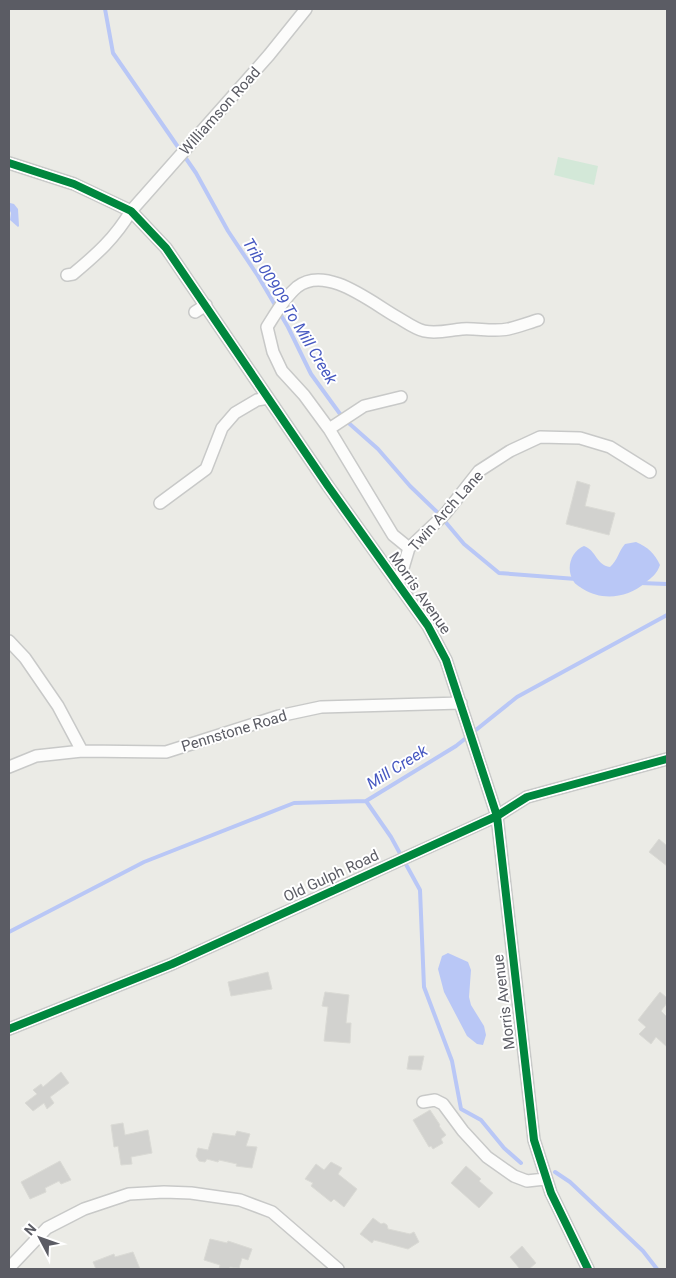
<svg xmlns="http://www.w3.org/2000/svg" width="676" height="1278" viewBox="0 0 676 1278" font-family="Roboto,sans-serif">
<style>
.green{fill:#d3e8d8}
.water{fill:#b9c7f6}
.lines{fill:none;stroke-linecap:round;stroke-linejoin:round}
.stream{stroke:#b9c7f6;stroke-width:4}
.building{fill:#d2d2cf;stroke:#dadad5}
.minor-casing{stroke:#c8c9c8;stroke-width:14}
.minor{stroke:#fcfcfb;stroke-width:11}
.cycleway-casing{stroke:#fff;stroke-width:11}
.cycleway{stroke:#00873e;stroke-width:8}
.labels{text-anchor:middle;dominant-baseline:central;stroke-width:4;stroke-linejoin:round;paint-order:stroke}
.street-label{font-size:15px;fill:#5b5c64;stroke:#fff}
.water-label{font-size:16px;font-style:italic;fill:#4658c1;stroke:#fff}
</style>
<rect width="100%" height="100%" fill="#ebebe6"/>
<!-- green -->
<path class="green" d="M558,157L598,166L594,185L554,175Z"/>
<!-- water -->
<path class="water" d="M10,203L14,204L18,209L19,226L18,227L10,220L11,213L9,209Z
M636,542C648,547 655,554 660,565C657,574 652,577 645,583C628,598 602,601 583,589C580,587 575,584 574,582C565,569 571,551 584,546C597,551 596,565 610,567C618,560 618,552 625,544Z
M448,953L468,962L471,970L469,997L471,1005L484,1026L486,1035L483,1045L477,1044L467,1036L444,992L438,969L442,956Z"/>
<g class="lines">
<!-- stream -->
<path class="stream" d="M105,9L113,53L196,173L228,231L258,276L288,327L311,374L343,418L378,449L410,486L437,512L464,544L499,573L576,579
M640,583L667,584
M366,801L391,837L420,890L424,987L452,1061L461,1109L481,1120L504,1148L521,1163
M9,932L144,862L294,803L366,801L456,746L517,697L667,615
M555,1172L570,1182L643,1251L657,1269"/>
</g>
<!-- building -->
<path class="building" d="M577,481L590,485L585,506L615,513L609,535L566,524Z
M659,839L667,846V866L649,852Z
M268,972L272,989L231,996L228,982Z
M325,992L349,995L346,1023H351L350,1043L324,1041L328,1007L322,1006Z
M660,992L667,998V1003L661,1011L667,1017V1047L656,1037L651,1044L639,1034L646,1027L638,1020Z
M409,1056H424L421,1070L407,1069Z
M61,1072L69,1083L50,1097L54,1103L47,1109L44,1103L33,1111L25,1103L37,1094L33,1090L41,1084L43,1087Z
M430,1110L440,1125L439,1126L446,1135L441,1139L443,1143L433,1149L431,1146L429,1147L413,1120Z
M123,1123L125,1135L148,1130L152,1153L131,1157L132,1164L121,1165L118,1146L114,1147L111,1125Z
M237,1131L250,1134L246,1146L257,1147L252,1168L236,1166L237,1164L219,1160L218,1162L207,1159L205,1162L199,1161L196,1156L198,1148L208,1150L213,1133L235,1136Z
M60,1161L71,1180L61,1184L59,1181L45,1188L46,1192L30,1199L21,1182Z
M331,1162L342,1168L338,1174L357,1189L344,1207L334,1199L331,1202L311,1186L313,1183L305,1179L316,1164L324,1170Z
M466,1166L481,1179L479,1181L493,1193L479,1208L451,1183Z
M373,1218L381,1224L384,1223L387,1225L388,1229L410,1234L414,1232L419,1242L408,1249L374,1240L372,1243L360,1234Z
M210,1239L227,1243L228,1241L252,1249L248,1260L242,1258L239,1268L230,1267L229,1269H219L220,1265L204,1260Z
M522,1246L536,1263L529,1269H520L510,1257Z
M133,1252L140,1269H96L93,1262L114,1254L115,1257Z"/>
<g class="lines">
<defs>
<path id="minor" d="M9,163L74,184L131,211L166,248L328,486L428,626L446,660L497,816L534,1140L551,1193L588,1269
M67,275L73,274C97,254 115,238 131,211L269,55L306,9
M195,312L206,305
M329,429L364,406L401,397
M160,503L206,469L222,428L235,413L257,400L268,398
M409,548L393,535L329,429L304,395L282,371L273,352L267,327C276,313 284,298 297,287C326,264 372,303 397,317C406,322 415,329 424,331C437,334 450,330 462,329C477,328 494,332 508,329C518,327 528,323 538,320
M398,585L409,548L445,514L479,471L510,451L540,437L580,438L610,447L650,472
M9,641L25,658L58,706L82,751
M9,767L36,756L82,751L166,752L279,716L321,707L461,703
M9,1029L172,964L497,816L527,797L667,759
M423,1102L435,1100L443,1104L463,1131L487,1157L514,1176L527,1181L545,1179
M9,1268L47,1228L84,1209L129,1194L164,1192L191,1193L240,1200L272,1212L338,1269"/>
</defs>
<!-- minor casing -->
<use href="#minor" class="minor-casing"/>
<!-- minor -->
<use href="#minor" class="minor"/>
<defs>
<path id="cycleway" d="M9,163L74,184L131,211L166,248L328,486L428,626L446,660L497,816L534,1140L551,1193L588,1269
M9,1029L172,964L497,816L527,797L667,759"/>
</defs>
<!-- cycleway casing -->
<use href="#cycleway" class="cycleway-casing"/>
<!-- cycleway -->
<use href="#cycleway" class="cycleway"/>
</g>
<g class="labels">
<!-- street labels -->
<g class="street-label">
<text transform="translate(220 111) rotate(-48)">Williamson Road</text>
<text transform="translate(446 511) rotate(-48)">Twin Arch Lane</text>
<text transform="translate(420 593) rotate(55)">Morris Avenue</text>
<text transform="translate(234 731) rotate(-17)">Pennstone Road</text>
<text transform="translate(331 876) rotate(-25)">Old Gulph Road</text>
<text transform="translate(504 1002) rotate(-97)">Morris Avenue</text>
</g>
<!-- water labels -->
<g class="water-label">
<text transform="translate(290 311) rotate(59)">Trib 00909 To Mill Creek</text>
<text transform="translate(397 767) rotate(-32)">Mill Creek</text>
</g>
</g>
<!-- border -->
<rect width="676" height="1278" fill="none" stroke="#5b5c64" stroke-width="20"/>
<!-- north arrow -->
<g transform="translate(40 1238) rotate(311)" stroke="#ffffff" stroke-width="4" paint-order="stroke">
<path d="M0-4L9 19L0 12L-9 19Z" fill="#5b5c64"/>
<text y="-8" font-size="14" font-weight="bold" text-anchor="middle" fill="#5b5c64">N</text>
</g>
</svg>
